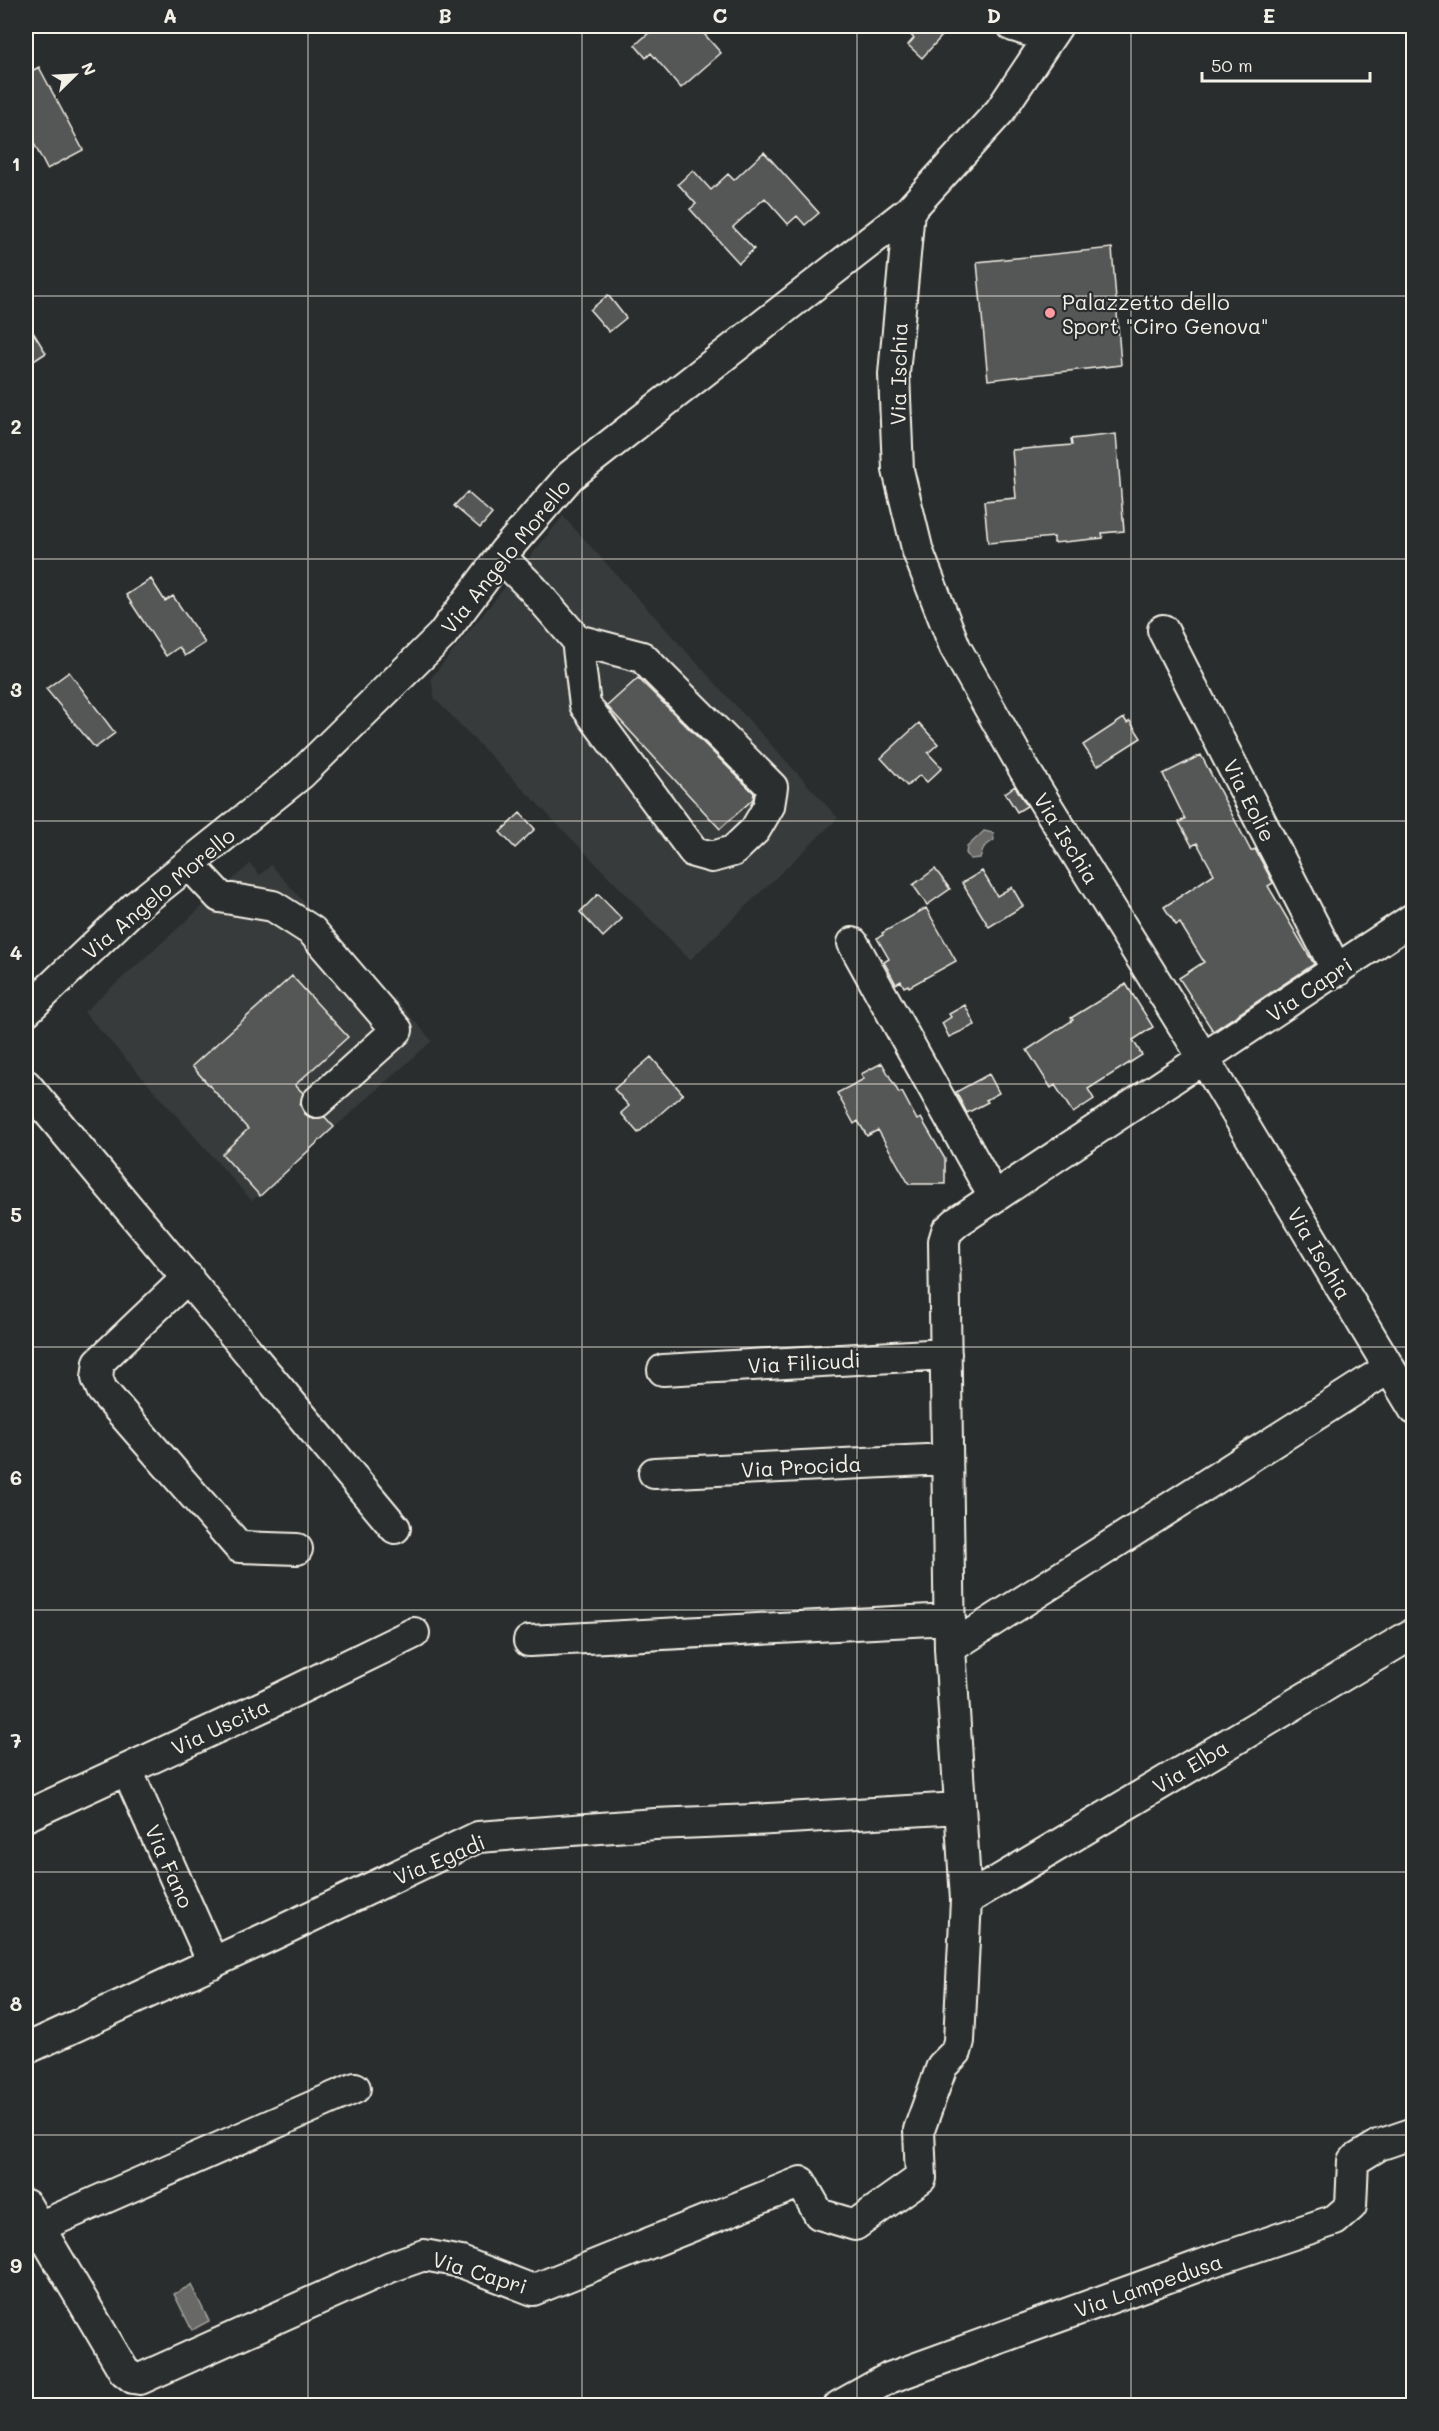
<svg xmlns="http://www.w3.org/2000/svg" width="1439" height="2431" viewBox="0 0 1439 2431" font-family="Mali,sans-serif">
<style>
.built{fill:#373a3a}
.water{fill:#676866;stroke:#9f9f9a;stroke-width:1.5}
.building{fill:#555756;stroke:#f4f1e8;stroke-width:1.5}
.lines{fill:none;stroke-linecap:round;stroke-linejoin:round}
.minor-casing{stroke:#f4f1e8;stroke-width:34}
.minor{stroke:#2a2d2e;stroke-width:30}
.grid{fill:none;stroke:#f4f1e8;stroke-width:1.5;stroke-opacity:0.55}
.poi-dot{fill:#ff9aa2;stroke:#2a2d2e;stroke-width:2}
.labels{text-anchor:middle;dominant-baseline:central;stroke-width:4.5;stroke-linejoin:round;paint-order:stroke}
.poi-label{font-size:21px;fill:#f4f1e8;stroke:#2a2d2e;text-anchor:start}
.street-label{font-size:21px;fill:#f4f1e8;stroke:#2a2d2e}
.neatline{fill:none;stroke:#f4f1e8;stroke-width:2}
.grid-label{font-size:20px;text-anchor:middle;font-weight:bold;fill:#f4f1e8}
</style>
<rect width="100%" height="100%" fill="#2a2d2e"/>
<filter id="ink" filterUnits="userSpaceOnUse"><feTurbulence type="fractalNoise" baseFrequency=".0167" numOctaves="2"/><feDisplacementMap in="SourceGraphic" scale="12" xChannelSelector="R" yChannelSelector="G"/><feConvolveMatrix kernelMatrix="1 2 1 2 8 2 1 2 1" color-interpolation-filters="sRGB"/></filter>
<g filter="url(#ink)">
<!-- built -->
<path class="built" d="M563,516L838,818L690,960L435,699L431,678Z
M250,864L260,875L271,865L390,999L394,997L432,1041L252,1201L84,1012Z"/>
<!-- water -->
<path class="water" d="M984,831L993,833L994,840L984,847L980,858L970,859L966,853L967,847Z
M191,2285L209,2321L192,2330L174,2294Z"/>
<!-- building -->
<path class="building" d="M657,26H697L721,53L681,88L651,53L646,58L635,45Z
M900,26H951L922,58L908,45L914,38Z
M39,67L83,150L47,169L26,128V74Z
M764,152L819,213L805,225L797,216L788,224L765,198L733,227L754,249L739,263L690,209L696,204L678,184L693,170L711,190L728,174L734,180Z
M1112,248L1121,365L988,380L977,262Z
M608,295L626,318L609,332L590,310Z
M26,321L46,353L26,366Z
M1116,434L1124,531L1102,533L1103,538L1054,543V537L988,543L984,501L1016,498L1012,450L1072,445L1071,439Z
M467,492L492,514L480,528L454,506Z
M151,579L165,601L173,596L205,643L185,656L179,647L166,656L126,595Z
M69,672L115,733L95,748L46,689Z
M638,678L754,793L753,799L720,829L607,706Z
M1124,718L1127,723L1130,721L1141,738L1097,766L1083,745Z
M919,723L938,744L928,753L942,768L927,782L920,775L907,786L881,758Z
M1201,755L1251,851L1255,849L1273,883L1268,886L1314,964L1213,1031L1179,978L1204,962L1180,923L1176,925L1164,907L1214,874L1197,843L1192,846L1179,822L1185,819L1163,774Z
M1015,786L1027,806L1017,812L1005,793Z
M520,813L535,829L515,848L500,832Z
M935,869L950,889L927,905L913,885Z
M982,871L997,896L1012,887L1023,906L989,927L962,883Z
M598,894L622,919L603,937L580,912Z
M926,908L956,961L909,987L908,985L904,987L901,981L896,984L884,962L889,959L877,938L883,935L882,933Z
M292,976L348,1037L295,1085L303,1093L300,1105L305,1114L312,1119L325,1117L334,1127L260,1196L222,1154L248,1129L192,1066Z
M1126,984L1153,1027L1133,1040L1142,1055L1088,1089L1094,1099L1073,1113L1055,1085L1051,1088L1027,1050L1073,1020L1071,1018Z
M965,1005L975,1025L949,1037L942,1023L951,1017L949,1014Z
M651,1057L683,1094L638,1133L621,1113L629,1106L614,1089Z
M882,1063L899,1093L902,1092L917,1120L921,1118L945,1159V1184H909L878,1130L867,1136L858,1121L854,1124L837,1093L864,1079L861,1074Z
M989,1074L999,1093L986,1100L988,1102L967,1113L956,1092Z"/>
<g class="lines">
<defs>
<path id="minor" d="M1013,26L1049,37
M909,211L894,374L898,470L918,552L955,647L1024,769L1204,1059L1414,1409
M501,557L533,589L577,640L642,657L772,787L769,806L755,830L733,851L712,857L694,852L585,705L577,640
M1163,630L1337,971
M189,864L220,897L273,906L312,931L397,1030L317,1102
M853,943L994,1197
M26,1011L135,907L301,774L442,635L505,551L570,476L909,211L1000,111L1057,26
M26,1085L395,1528
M188,1277L99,1362L97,1378L102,1390L239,1547L297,1549
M663,1370L946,1354
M654,1473L947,1459
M529,1641L950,1619
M950,1648L1389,1368
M127,1770L213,1963
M26,1816L266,1705L414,1633
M966,1900L1414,1633
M26,2049L268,1937L478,1837L655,1824L753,1820L960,1808
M26,2205L124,2371L133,2378L140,2379L390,2267L424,2255L461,2262L533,2290L801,2182L819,2214L855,2225L921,2178L919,2130L942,2066L956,2052L959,2041L966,1900L950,1648L944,1241L947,1231L957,1222L1414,918
M39,2227L355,2088
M839,2406L889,2378L1207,2263L1335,2220L1351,2206L1353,2161L1379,2145L1414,2133"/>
</defs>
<!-- minor casing -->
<use href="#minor" class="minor-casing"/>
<!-- minor -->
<use href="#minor" class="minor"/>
</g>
</g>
<!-- grid -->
<path class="grid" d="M308,26V2406M582,26V2406M857,26V2406M1131,26V2406M26,296H1414M26,559H1414M26,821H1414M26,1084H1414M26,1347H1414M26,1610H1414M26,1872H1414M26,2135H1414"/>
<!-- markers -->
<circle class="poi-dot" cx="1050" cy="313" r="6"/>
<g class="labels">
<!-- poi labels -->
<g class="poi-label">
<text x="1062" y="301">Palazzetto dello<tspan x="1062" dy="24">Sport "Ciro Genova"</tspan></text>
</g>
<!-- street labels -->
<g class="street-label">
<text transform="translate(898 374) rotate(-89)">Via Ischia</text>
<text transform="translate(505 556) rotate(-51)">Via Angelo Morello</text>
<text transform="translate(1250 800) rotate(63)">Via Eolie</text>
<text transform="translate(1067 838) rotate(58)">Via Ischia</text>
<text transform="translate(158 893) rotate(-40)">Via Angelo Morello</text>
<text transform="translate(1309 989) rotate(-34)">Via Capri</text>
<text transform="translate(1320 1253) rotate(59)">Via Ischia</text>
<text transform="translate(804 1362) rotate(-3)">Via Filicudi</text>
<text transform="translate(801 1466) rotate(-3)">Via Procida</text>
<text transform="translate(220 1726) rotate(-25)">Via Uscita</text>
<text transform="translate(1190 1766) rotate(-31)">Via Elba</text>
<text transform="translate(439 1859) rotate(-23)">Via Egadi</text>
<text transform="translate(170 1866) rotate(66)">Via Fano</text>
<text transform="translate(480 2272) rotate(17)">Via Capri</text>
<text transform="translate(1148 2285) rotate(-19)">Via Lampedusa</text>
</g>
</g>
<!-- margin -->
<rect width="1439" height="2431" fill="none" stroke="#2a2d2e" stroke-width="66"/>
<!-- north arrow -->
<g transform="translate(75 75) rotate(66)" stroke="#2a2d2e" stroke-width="4.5" paint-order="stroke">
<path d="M0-4.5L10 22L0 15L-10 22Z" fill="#f4f1e8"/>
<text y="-9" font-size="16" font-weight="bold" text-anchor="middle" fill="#f4f1e8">N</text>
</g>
<!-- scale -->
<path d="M1202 72v9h168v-9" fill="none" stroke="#f4f1e8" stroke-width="3"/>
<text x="1211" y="72" font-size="18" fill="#f4f1e8" stroke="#2a2d2e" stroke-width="4.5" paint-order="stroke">50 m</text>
<rect x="33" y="33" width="1373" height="2365" class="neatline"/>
<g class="grid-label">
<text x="170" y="23">A</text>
<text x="445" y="23">B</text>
<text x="720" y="23">C</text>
<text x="994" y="23">D</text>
<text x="1269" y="23">E</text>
<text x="16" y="171">1</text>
<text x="16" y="434">2</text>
<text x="16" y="697">3</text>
<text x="16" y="960">4</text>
<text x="16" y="1222">5</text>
<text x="16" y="1485">6</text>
<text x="16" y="1748">7</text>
<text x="16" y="2011">8</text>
<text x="16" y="2273">9</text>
</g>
</svg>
